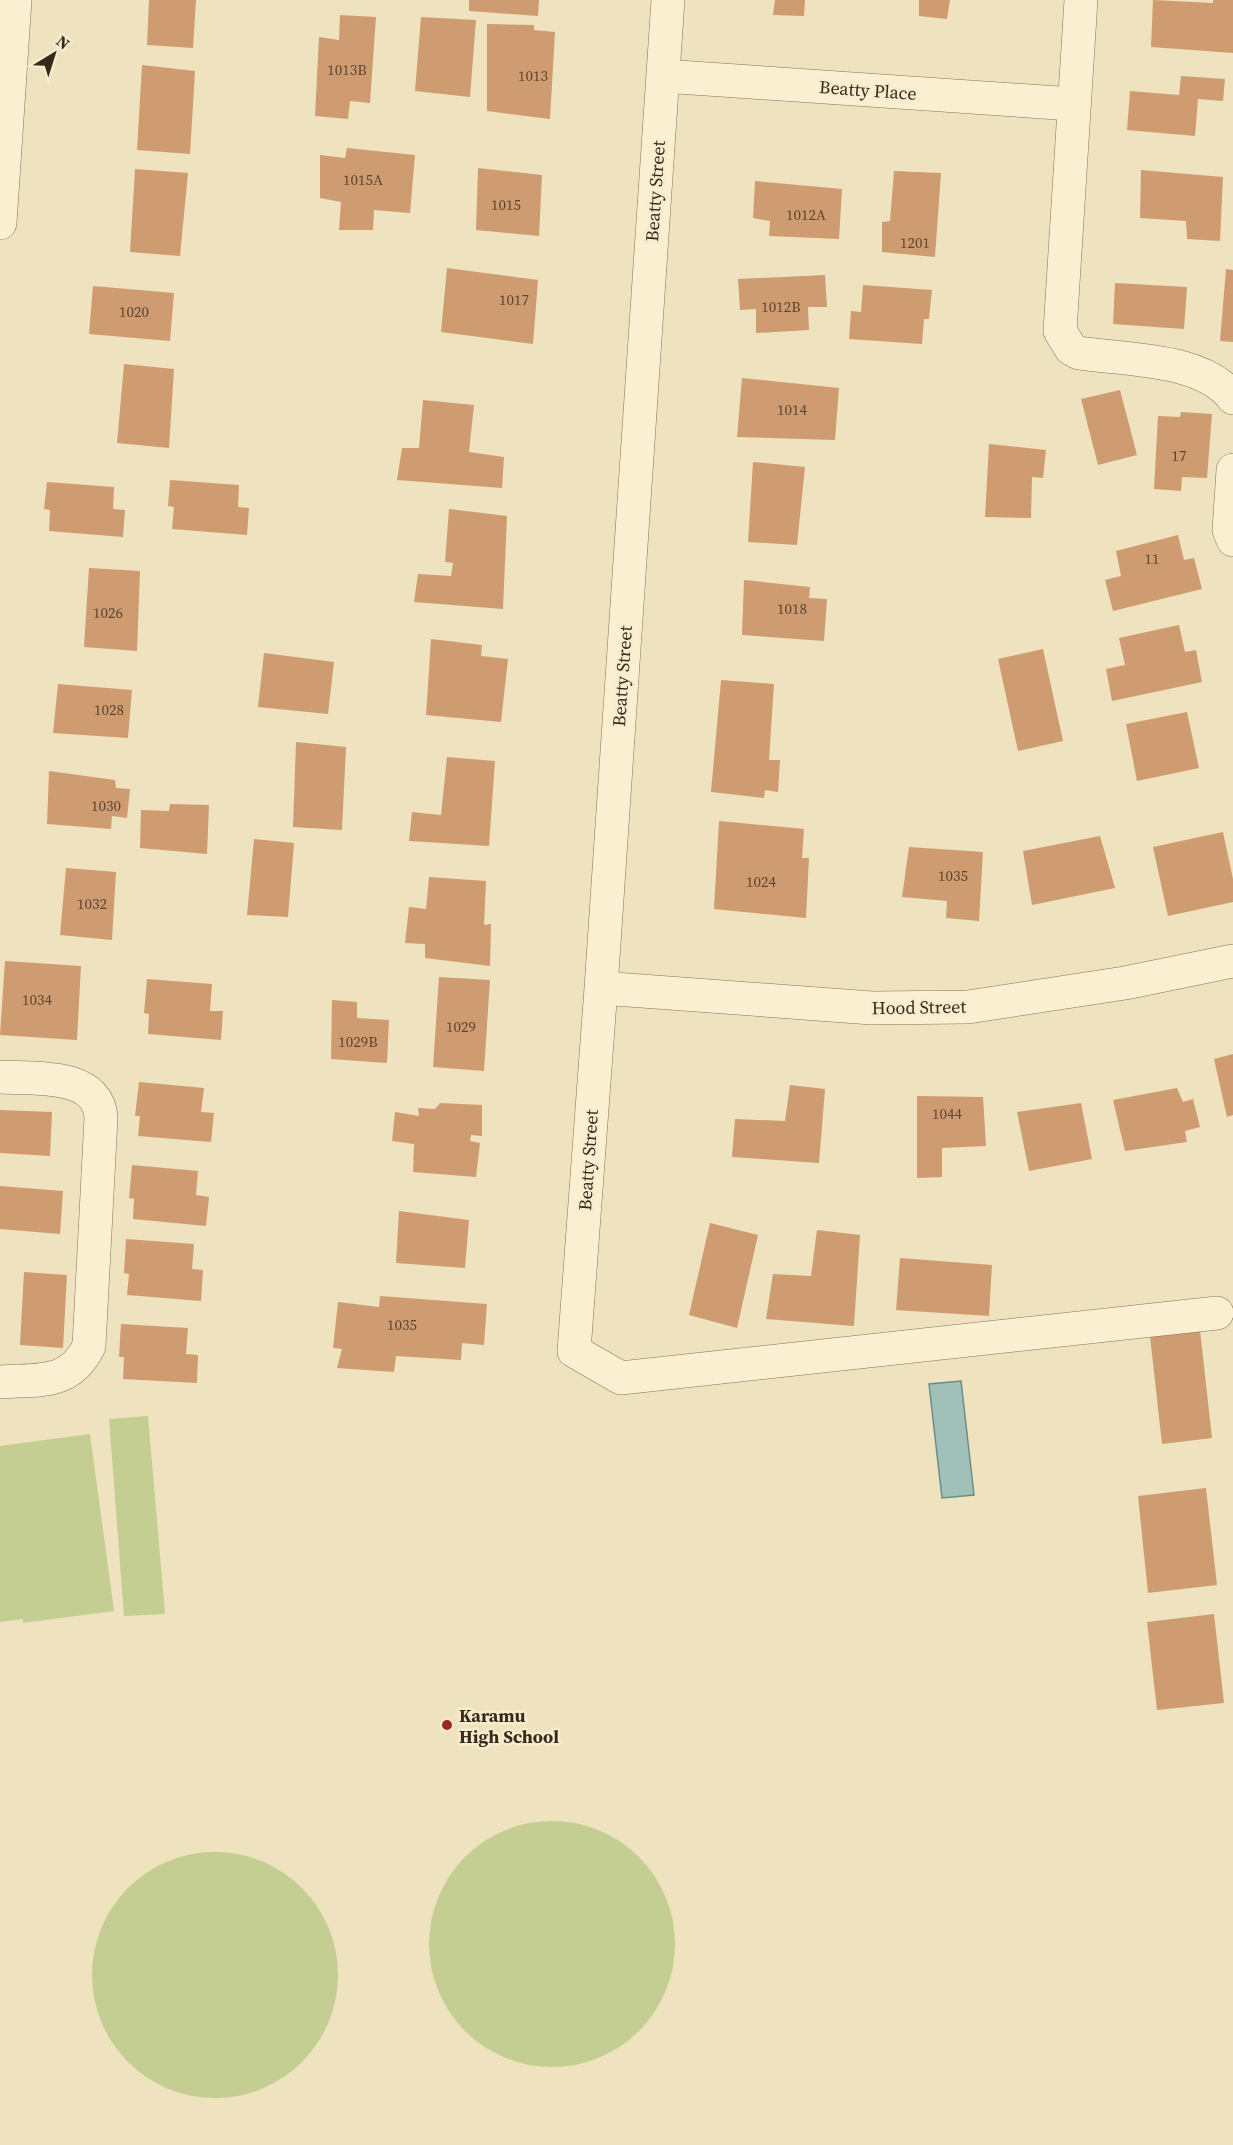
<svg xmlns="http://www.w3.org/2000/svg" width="1233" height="2145" viewBox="0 0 1233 2145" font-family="'Source Serif 4',serif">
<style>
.green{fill:#c4cd92}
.water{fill:#a1c0b9;stroke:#698e86;stroke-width:1.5}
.building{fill:#cf9c72}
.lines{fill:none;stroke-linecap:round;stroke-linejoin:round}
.minor-casing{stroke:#887256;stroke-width:34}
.minor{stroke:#faefd1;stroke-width:33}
.poi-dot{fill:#992824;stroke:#f6ecce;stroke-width:2}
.labels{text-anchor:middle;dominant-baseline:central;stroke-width:5;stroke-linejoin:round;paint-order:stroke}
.number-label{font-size:15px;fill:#5d4631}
.street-label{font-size:18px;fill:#372a1b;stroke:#f6ecce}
.poi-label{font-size:18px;font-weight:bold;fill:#372a1b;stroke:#f6ecce;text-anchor:start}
</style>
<rect width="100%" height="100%" fill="#efe2be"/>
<!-- green -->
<path class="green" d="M148,1416L165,1614L124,1616L109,1419Z
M90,1434L114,1611L23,1623V1619L0,1622V1446Z
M429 1944a123 123 0 1 1 246 0a123 123 0 1 1-246 0Z
M92 1975a123 123 0 1 1 246 0a123 123 0 1 1-246 0Z"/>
<!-- water -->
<path class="water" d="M961,1381L974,1495L942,1498L929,1384Z"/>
<!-- building -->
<path class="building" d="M149,0H196L193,48L147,45Z
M469,0H539L538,16L469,11Z
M775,0H805L804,16L773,15Z
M919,0H950L947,19L919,16Z
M1153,0L1213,3V0H1233V53L1151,47Z
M340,15L376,17L370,103L350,101L348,119L315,116L319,37L339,40Z
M421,17L476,20L470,97L415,91Z
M487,24L534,25V30L555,32L550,119L487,111Z
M142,65L195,71L190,154L137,150Z
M1181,76L1225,79L1223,101L1198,99L1195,136L1127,130L1130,91L1179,95Z
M347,148L415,155L410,213L374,210L373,230H339L341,202L320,198V155L345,158Z
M478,168L542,175L539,236L476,230Z
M135,169L188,173L180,256L130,252Z
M1141,170L1223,177L1220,241L1187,239L1186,221L1140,218Z
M894,171L941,173L935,257L882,252V222L890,221Z
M755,181L842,189L839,239L769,236L770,221L753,218Z
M447,268L538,280L533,344L441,332Z
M1226,269L1233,270V342L1220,341Z
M825,275L827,307H808L809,330L756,333V309L740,310L738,279Z
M1115,283L1187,287L1184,329L1113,324Z
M863,285L932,290L929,319H924L922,344L849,339L851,311L861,312Z
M93,286L174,293L170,341L89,334Z
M124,364L174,369L169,448L117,443Z
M742,378L839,388L835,440L737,437Z
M1120,390L1137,455L1098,465L1081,399Z
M423,400L474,405L469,452L504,457L502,488L397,480L402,448H419Z
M1181,412L1212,414L1207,478L1182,477L1181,491L1154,489L1158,416L1180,417Z
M989,444L1046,450L1043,478L1032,477L1031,518L985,517Z
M753,462L805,467L797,545L748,542Z
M170,480L239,485L238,507L249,508L247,535L172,529L174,507L168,506Z
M47,482L114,487L113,509L125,510L123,537L49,531L50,510L44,509Z
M449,509L507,516L503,609L414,602L418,574L451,576L453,563L445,562Z
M1178,535L1184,560L1194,558L1202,589L1113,611L1105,580L1121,576L1116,551Z
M89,568L140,571L137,651L84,647Z
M744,580L810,587L809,598L827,599L824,641L742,635Z
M1179,625L1185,652L1196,650L1202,682L1112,701L1106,669L1125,665L1119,638Z
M431,639L482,645L481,656L508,659L501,722L426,715Z
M1043,649L1063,741L1018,751L998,659Z
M264,653L334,662L328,714L258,707Z
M721,680L774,684L769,760H780L778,792L765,790L764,798L711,792Z
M58,684L132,690L128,738L53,733Z
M1187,712L1199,768L1137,781L1126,724Z
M296,742L346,747L342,830L293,827Z
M447,757L495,761L489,846L409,841L412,812L441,815Z
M49,771L115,780L116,788L130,789L127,818L112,816L111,829L47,824Z
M170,804L209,805L207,854L140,848L141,810L169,811Z
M719,821L804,829L802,858H809L806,918L714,909Z
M1223,832L1233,879V902L1168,916L1153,847Z
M1100,836L1115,888L1032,905L1023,851Z
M254,839L294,843L288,917L247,915Z
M909,847L983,852L979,921L946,918L947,901L902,897Z
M66,868L116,872L112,940L60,935Z
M429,877L486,881L484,925L491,924L490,966L425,958V944L405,943L409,907L426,909Z
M5,961L81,966L77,1040L0,1035Z
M439,977L490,980L484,1071L433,1067Z
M147,979L212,984L210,1011H223L221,1040L148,1034L149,1014L144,1013Z
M332,1000L357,1002V1018L389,1020L387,1063L331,1059Z
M1233,1054V1115L1227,1117L1214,1059Z
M139,1082L204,1088L201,1112L214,1113L211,1142L138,1136L140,1116H135Z
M790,1085L825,1089L819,1163L732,1157L735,1119L785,1121Z
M1177,1088L1183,1102L1193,1099L1200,1127L1185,1131L1187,1142L1125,1151L1113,1100Z
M917,1096L983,1097L986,1146L942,1148V1177L917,1178Z
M440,1103L482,1105V1136L471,1135L470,1141L480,1143L476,1177L413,1172L414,1144L392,1141L395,1112L419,1116L418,1108L435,1109Z
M1081,1103L1092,1159L1029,1171L1017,1112Z
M0,1110L52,1112L50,1156L0,1153Z
M132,1165L198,1171L196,1195L209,1197L206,1226L133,1219L134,1199L129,1198Z
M0,1186L63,1191L60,1234L0,1229Z
M399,1211L469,1220L465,1268L396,1263Z
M710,1223L758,1235L737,1328L689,1315Z
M817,1230L860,1235L854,1326L766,1319L773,1274L811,1276Z
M126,1239L194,1244L192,1269L203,1270L201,1301L127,1295L129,1274L124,1273Z
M900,1258L992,1265L989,1316L896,1310Z
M24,1272L67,1275L63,1348L20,1345Z
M380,1296L487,1304L484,1345L462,1343L461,1360L396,1356L394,1372L337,1368L342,1349L333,1348L338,1302L379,1307Z
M121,1324L188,1328L186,1354L198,1355L197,1383L123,1379L124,1357H119Z
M1200,1330L1212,1438L1162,1444L1150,1336Z
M1206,1488L1217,1585L1148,1593L1138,1496Z
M1214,1614L1224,1703L1157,1710L1147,1622Z"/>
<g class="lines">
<defs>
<path id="minor" d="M668,0L601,988L574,1351L621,1378L1217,1313
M1081,0L1060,331L1071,349L1079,353C1126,360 1204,358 1233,398
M663,76L1073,104
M0,223L15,0
M1233,470L1229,530L1233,540
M601,988L872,1008L968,1007L1125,983L1233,961
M0,1077C32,1079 99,1072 101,1118L89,1346C70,1386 38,1379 0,1382"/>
</defs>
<!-- minor casing -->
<use href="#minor" class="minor-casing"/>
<!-- minor -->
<use href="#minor" class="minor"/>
</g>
<!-- markers -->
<circle class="poi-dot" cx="447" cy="1725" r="6"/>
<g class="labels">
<!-- number labels -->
<g class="number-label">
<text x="347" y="69">1013B</text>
<text x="533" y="75">1013</text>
<text x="363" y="179">1015A</text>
<text x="506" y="204">1015</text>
<text x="806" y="214">1012A</text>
<text x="915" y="242">1201</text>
<text x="514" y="299">1017</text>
<text x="781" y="306">1012B</text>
<text x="134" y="311">1020</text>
<text x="792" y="409">1014</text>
<text x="1179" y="455">17</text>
<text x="1152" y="558">11</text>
<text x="792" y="608">1018</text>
<text x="108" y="612">1026</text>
<text x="109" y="709">1028</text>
<text x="106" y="805">1030</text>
<text x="953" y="875">1035</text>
<text x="761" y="881">1024</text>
<text x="92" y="903">1032</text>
<text x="37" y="999">1034</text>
<text x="461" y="1026">1029</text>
<text x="358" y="1041">1029B</text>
<text x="947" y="1113">1044</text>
<text x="402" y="1324">1035</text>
</g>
<!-- street labels -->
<g class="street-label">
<text transform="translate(868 90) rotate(4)">Beatty Place</text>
<text transform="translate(655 191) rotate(-86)">Beatty Street</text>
<text transform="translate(622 676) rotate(-86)">Beatty Street</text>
<text transform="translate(919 1007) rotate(-1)">Hood Street</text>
<text transform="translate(588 1160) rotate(-86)">Beatty Street</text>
</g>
<!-- poi labels -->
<g class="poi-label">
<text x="459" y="1715">Karamu<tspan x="459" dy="21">High School</tspan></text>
</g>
</g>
<!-- north arrow -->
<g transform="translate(54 54) rotate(38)" stroke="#f6ecce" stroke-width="4.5" paint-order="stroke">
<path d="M0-4.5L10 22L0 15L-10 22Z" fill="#372a1b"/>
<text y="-9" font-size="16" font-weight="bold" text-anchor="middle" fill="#372a1b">N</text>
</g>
</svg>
